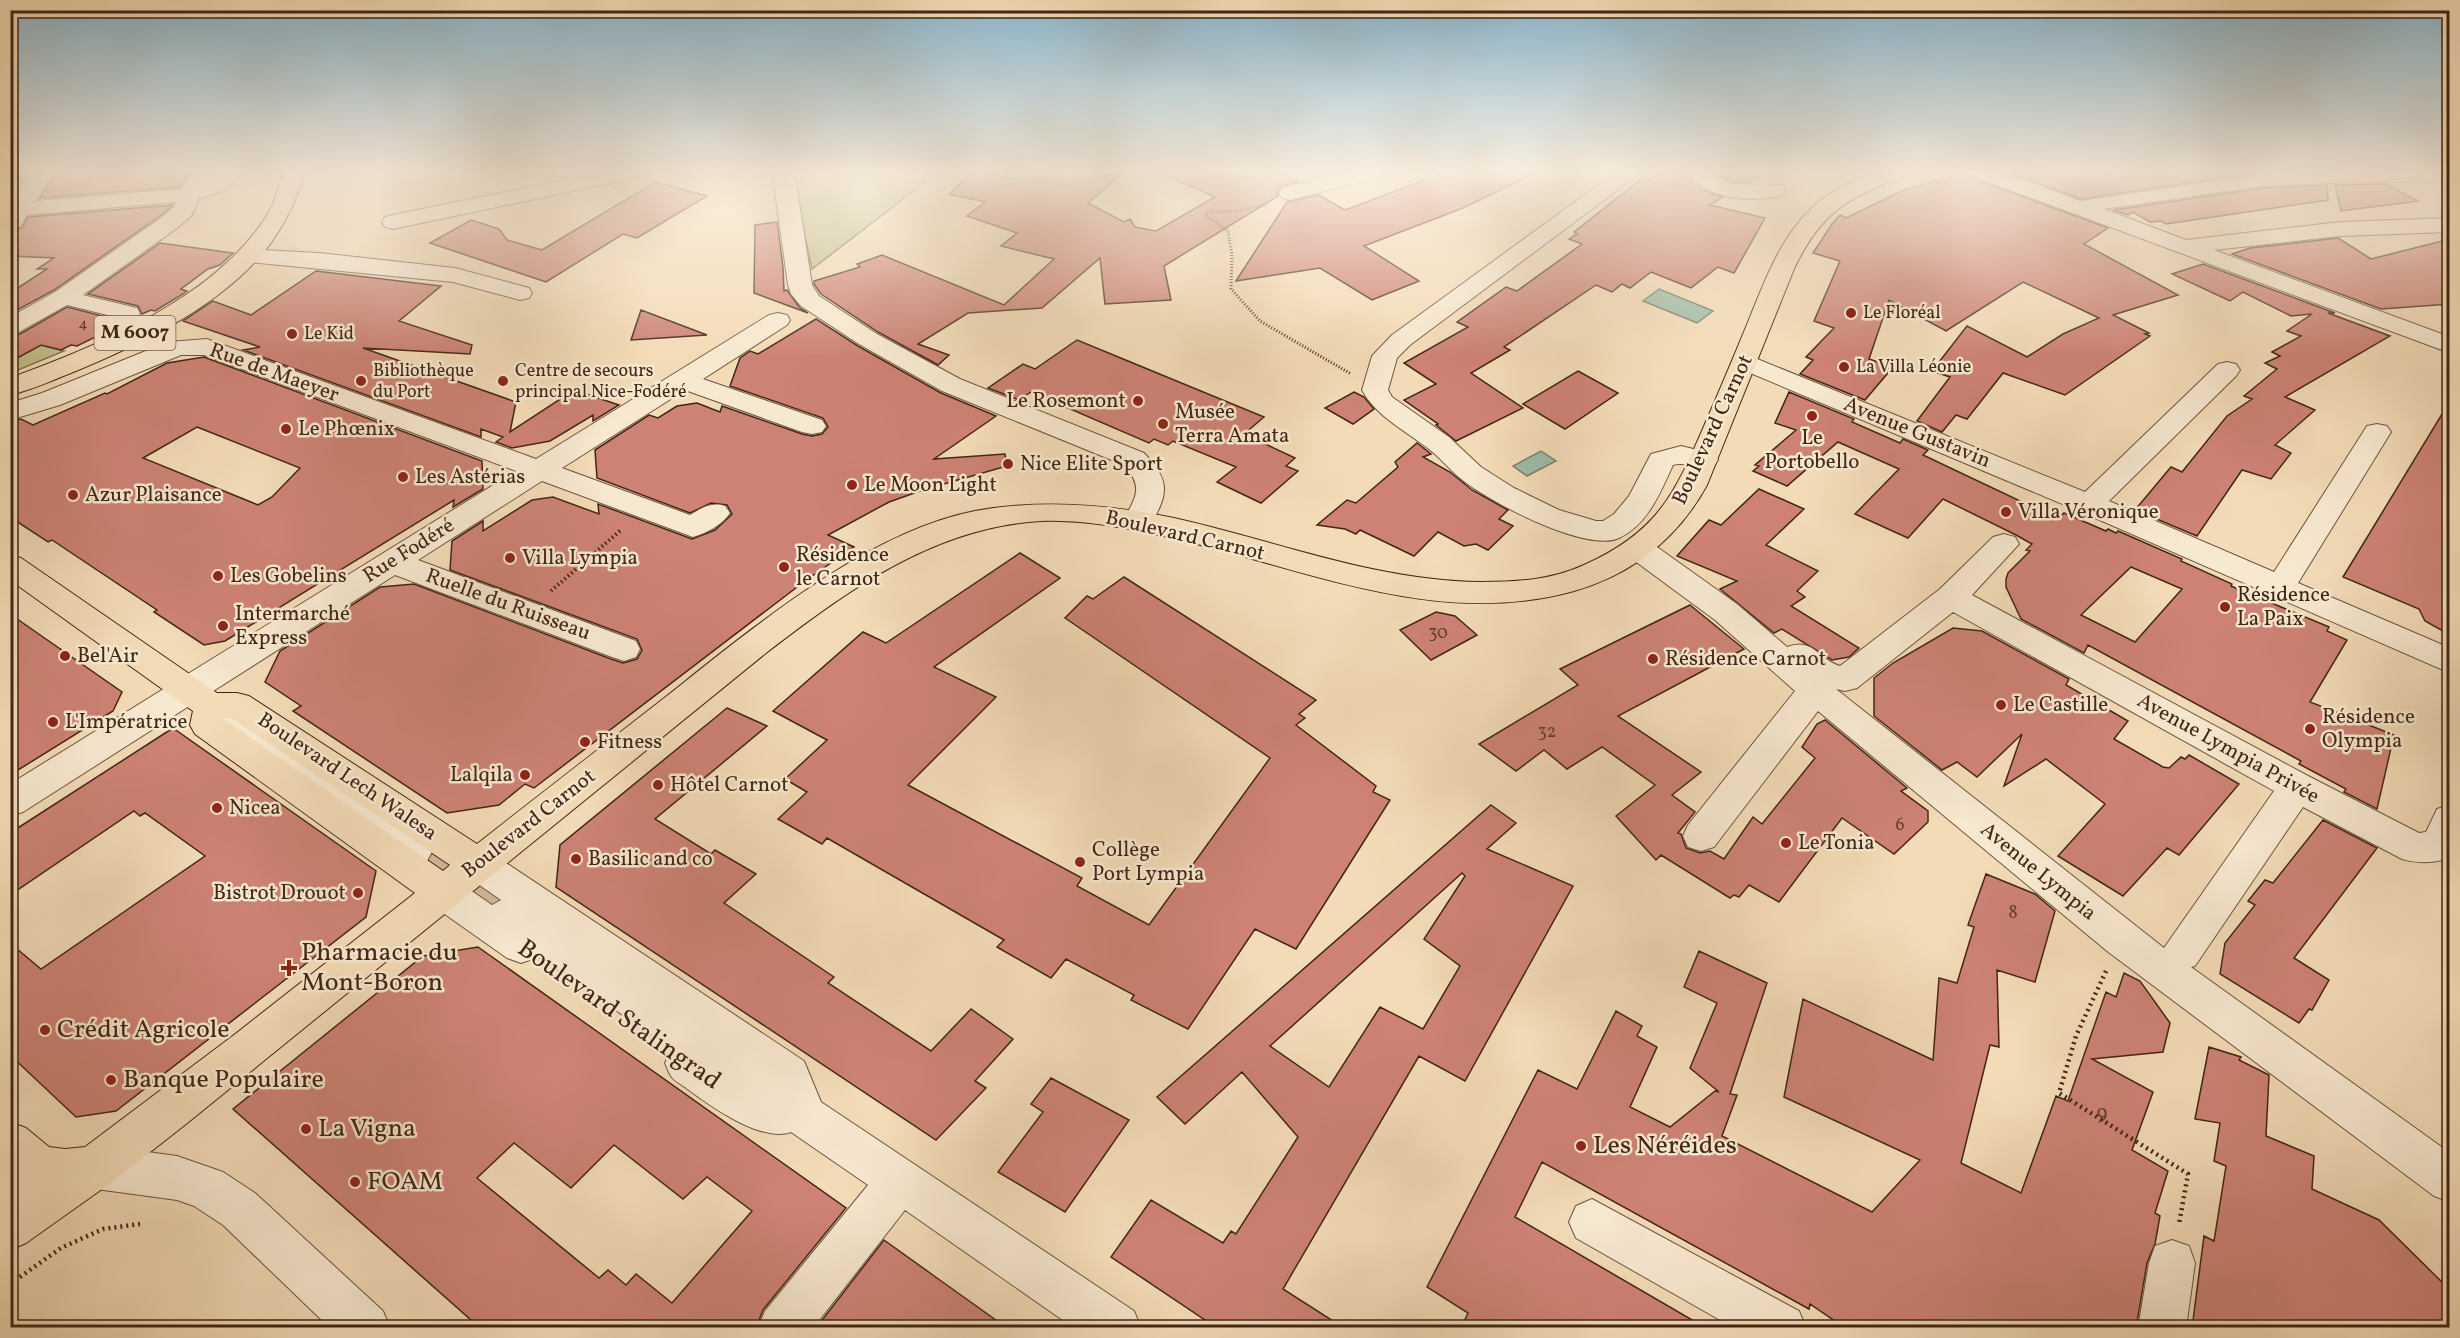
<svg xmlns="http://www.w3.org/2000/svg" width="2460" height="1338" viewBox="0 0 2460 1338" font-family="Vollkorn,serif">
<style>
.green{fill:#c0be8b;stroke:#817250;stroke-width:1.5}
.water{fill:#9dbca9;stroke:#79806e;stroke-width:1.5}
.building{fill:#cd8275;stroke:#422615;stroke-width:1.5;fill-rule:evenodd}
.lines{fill:none;stroke-linecap:round;stroke-linejoin:round}
.minor-tunnel{stroke:#d0b797;stroke-width:43;stroke-dasharray:43 21;stroke-linecap:butt}
.minor-casing{stroke:#6e533e;stroke-width:2}
.major-casing{stroke:#422615;stroke-width:2}
.path-far2{stroke:#422615;stroke-width:3;stroke-dasharray:1 2;stroke-linecap:butt}
.path-far1{stroke:#422615;stroke-width:4;stroke-dasharray:1.5 3;stroke-linecap:butt}
.path{stroke:#422615;stroke-width:4.5;stroke-dasharray:2 4;stroke-linecap:butt}
.minor{fill:#f7e8d0;fill-rule:evenodd}
.major{fill:#f3dbb7;fill-rule:evenodd}
.poi-dot{fill:#8f2418;stroke:#f7e8d0;stroke-width:2}
.labels{text-anchor:middle;dominant-baseline:central;stroke-width:5;stroke-linejoin:round;paint-order:stroke}
.far-number-label{font-size:15px;fill:#653d2d}
.far-poi-label{font-size:18px;fill:#422615;stroke:#f7e8d0;text-anchor:start}
.number-label{font-size:18px;fill:#653d2d}
.shield{fill:#f7e8d0;stroke:#78604d;stroke-width:1.5}
.shield-label{font-size:20px;font-weight:bold;fill:#422615}
.street-label{font-size:21px;fill:#422615;stroke:#f7e8d0}
.poi-label{font-size:21px;fill:#422615;stroke:#f7e8d0;text-anchor:start}
.near-number-label{font-size:21px;fill:#653d2d}
.near-poi-label{font-size:26px;fill:#422615;stroke:#f7e8d0;text-anchor:start}
.near-street-label{font-size:26px;fill:#422615;stroke:#f7e8d0}
</style>
<rect width="100%" height="100%" fill="#f3dbb7"/>
<filter id="stains"><feTurbulence type="fractalNoise" baseFrequency=".00333" numOctaves="4"/><feColorMatrix values="0 0 0 0 .2 0 0 0 0 .09 0 0 0 0 .02 0 0 0 .5 -.17"/></filter>
<radialGradient id="worn" r=".72"><stop offset=".6" stop-color="#630" stop-opacity="0"/><stop offset="1" stop-color="#630" stop-opacity=".3"/></radialGradient>
<!-- green -->
<path class="green" d="M791,170H941L812,269Z
M36,344L64,351L11,373V358Z"/>
<!-- water -->
<path class="water" d="M1659,289L1713,311L1697,323L1643,301Z
M1541,451L1556,461L1527,476L1513,466Z"/>
<!-- building -->
<path class="building" d="M10,170H30L10,198Z
M57,170H192L180,187L40,198Z
M1036,170H1127L1088,203L1124,222L1130,219L1135,227L1156,231L1215,197L1153,170H1279L1298,182L1281,186L1277,192L1278,196L1164,266L1171,300L1105,304L1100,258L1042,308L968,313L918,344L949,355L938,365L878,332L821,294L814,284V281L860,267L857,264L882,255L1004,305L1054,259L1001,246L1017,233L967,216L985,202L949,194L974,171L1019,180Z
M1452,170H1542L1463,208L1364,246L1419,281L1372,300L1320,268L1236,281L1287,202L1319,195L1345,210Z
M1663,170H1683L1692,182L1703,190L1723,197L1710,205L1765,218L1734,273L1718,267L1691,288L1651,272L1630,288L1622,284L1612,292L1596,285L1504,347L1510,350L1471,373L1523,408L1456,441L1436,425L1438,424L1404,400L1436,384L1404,363L1468,327L1457,322L1506,287L1517,291L1582,244L1569,239L1577,234L1574,232L1644,177L1651,179Z
M1712,170H1771L1750,182H1732Z
M2004,170H2299L2263,172L2080,199Z
M1966,173L1969,177L2108,228L2084,244L2178,295L2113,315L2149,333L2145,334L2150,336L2065,395L2003,373L1967,419L1956,415L1942,432L1917,421L1950,377L1932,371L1967,326L2027,357L2063,334L2099,318L2023,282L1946,331L1889,300L1869,359L1893,367L1865,400L1800,374L1813,360L1806,357L1834,328L1814,321L1840,261L1813,253L1832,224L1840,215L1846,218L1906,189Z
M655,182L707,196L637,238L623,234L546,282L430,243L471,220L499,229L507,240L542,250Z
M2385,184L2418,201L2341,211L2335,185Z
M2327,185L2328,200L2166,224L2161,221L2150,222L2133,212L2128,215L2113,210L2263,188Z
M173,205L160,216L54,290L10,314V293L47,269H37L54,258L10,256V230L22,228L28,217Z
M777,222L783,267L784,291L787,290L799,307L808,313L754,293L755,225Z
M2338,238L2371,259L2450,239V304L2381,309L2232,254L2250,248Z
M160,243L233,253L220,265L208,269L181,289L187,291L183,294L155,311L151,310L142,314L138,306L88,294Z
M2203,264L2335,313H2328L2390,336L2285,397L2315,410L2275,445L2291,453L2271,479L2242,470L2197,536L2135,510L2171,467L2182,472L2227,416L2252,399L2244,396L2277,369L2265,363L2280,356L2272,352L2301,336L2287,331L2312,314L2291,316L2243,292L2230,301L2172,274Z
M316,271L441,286L399,321L472,345L470,354L363,348L516,402L510,432L574,390L619,405L593,421V415L550,441L512,448L496,442L503,437L481,429V437L243,350L260,347L183,321L213,301L251,315Z
M67,307L126,322L77,346L71,345L61,350L41,345L10,362V336L20,334Z
M641,310L707,335L631,340Z
M816,319L858,346L941,393L996,416L934,459L1005,454L1007,466L923,490L889,502L828,535L854,547L805,581L534,788L525,784L499,805L447,813L293,711L301,706L265,682L280,651L380,587L414,584L611,659L623,663L637,659L642,650L637,639L450,570L452,541L483,521V531L532,500L553,497L599,514L598,504L692,539L715,530L732,514L727,505L711,503L690,513L597,478L595,450L649,415L658,418L677,406L697,403L720,412L722,406L802,434L812,436L822,434L828,427L823,418L730,386L740,358L750,351L758,354Z
M1077,340L1264,417L1244,434L1295,458L1286,466L1298,471L1261,503L1217,482L1236,467L1173,441L1168,445L1154,439L1149,443L1031,392L1019,400L988,388L1023,364L1035,369Z
M204,357L482,461L483,489L453,507L454,500L225,641L204,645L154,612L157,610L52,540L48,542L10,517V422L21,419L33,425L105,393L107,394L167,363ZM197,427L300,468L272,497L258,505L143,458Z
M1578,371L1618,393L1565,429L1523,404Z
M1354,392L1364,397L1374,409L1353,424L1325,408Z
M1789,392L1854,419L1852,422L1900,443L1903,439L1928,450L1923,455L2058,519L2064,513L2106,531L2108,529L2116,533L2118,531L2182,559L2181,561L2232,584L2231,586L2329,627L2327,631L2347,640L2310,702L2394,735L2377,809L2344,792L2346,789L2299,764L2301,761L2088,645L2084,653L2021,619L2006,587V579L2008,573L2030,551L2026,550L2032,544L2016,535L1943,499L1908,538L1855,514L1899,469L1838,442L1787,486L1753,471L1759,466L1755,465L1796,430L1775,423ZM2131,567L2182,589L2135,642L2081,615Z
M2450,401V635L2425,621L2419,609L2343,577Z
M1417,443L1431,454L1423,457L1450,472L1472,490L1508,510L1499,519L1513,526L1488,550L1476,544L1464,546L1438,532L1414,556L1360,530L1356,534L1345,529L1317,525L1347,500L1356,503L1398,467L1395,462Z
M1759,489L1804,509L1766,545L1818,571L1797,591L1805,597L1791,606L1859,648L1849,657L1832,660L1782,629L1774,633L1720,589L1737,581L1677,556L1709,520L1721,525Z
M1020,553L1060,578L934,667L996,697L908,785L1082,878L1077,886L1149,925L1270,758L1065,618L1087,596L1093,599L1124,577L1316,700L1299,714L1305,718L1296,725L1376,786L1373,792L1390,800L1296,949L1255,929L1188,1029L1131,1000L1134,995L1066,959L1051,978L997,947L1004,940L827,838L822,844L778,819L807,792L785,779L827,740L773,711L863,632L886,643Z
M1690,605L1744,649L1618,716L1701,772L1672,795L1695,812L1678,833L1681,834L1686,848L1700,853L1710,851L1724,859L1753,817L1762,824L1815,758L1802,747L1817,724L1825,720L1907,788L1901,791L1928,811V822L1894,854L1842,818L1779,902L1749,885L1739,897L1734,895L1730,898L1661,855L1656,860L1616,816L1655,785L1602,747L1567,769L1544,750L1516,771L1479,744L1578,685L1560,669Z
M1436,612L1455,616L1477,635L1431,660L1400,630Z
M10,614L122,692L113,711L10,775Z
M1953,628L1982,631L2069,679L2066,685L2128,721L2114,739L2163,767L2169,768L2181,757L2185,759L2189,755L2239,784L2179,855L2167,848L2123,896L2058,856L2105,804L2046,759L2004,786L2022,734L1977,777L1957,762L1942,770L1874,716V678L1893,663Z
M727,708L767,726L655,819L711,854L715,850L756,874L724,903L834,977L828,983L931,1051L971,1009L1013,1039L975,1081L986,1088L936,1140L556,887L560,845Z
M173,728L376,871L366,917L116,1111L76,1117L10,1055V943L41,969L205,856L145,813L140,816L134,811L10,895V833Z
M1491,805L1516,823L1487,849L1573,886L1465,1081L1419,1056L1283,1289L1344,1328H1217L1111,1257L1151,1200L1223,1243L1231,1231L1236,1234L1298,1137L1242,1072L1185,1124L1157,1097ZM1462,873L1465,876L1424,939L1460,966L1423,1029L1380,1007L1329,1087L1270,1046Z
M2323,820L2377,848L2294,958L2329,980L2312,1010L2309,1009L2299,1023L2220,974L2225,943L2255,905L2248,901L2265,880L2273,883Z
M1986,874L2035,894L2055,911L2035,982L1997,970L1999,1047L1990,1045L1961,1163L2021,1193L2056,1096L2068,1101L2106,992L2116,997L2124,973L2140,981L2170,1023L2163,1052L2092,1059L2153,1092L2132,1150L2168,1171L2155,1213L2160,1216L2155,1244L2147,1263L2136,1328H1845L1810,1304L1809,1309L1542,1162L1515,1217L1706,1328H1461L1468,1313L1427,1287L1538,1070L1577,1089L1616,1011L1642,1026L1637,1036L1657,1047L1630,1107L1670,1127L1715,1091L1719,1092L1690,1068L1717,1003L1684,987L1699,951L1767,983L1730,1094L1737,1095L1722,1136L1872,1212L1920,1160L1784,1097L1803,999L1933,1060L1939,978L1957,983L1974,927L1968,925Z
M478,947L846,1208L763,1310L756,1328H480L233,1109L423,956ZM514,1143L571,1188L614,1145L683,1199L707,1177L752,1211L672,1303L636,1274L626,1285L608,1270L599,1278L477,1178Z
M2209,1047L2241,1057L2239,1060L2269,1075L2266,1136L2314,1156L2312,1189L2379,1220L2450,1290V1328H2192L2204,1236L2214,1241L2226,1166L2214,1161L2220,1123L2195,1119Z
M1051,1078L1129,1120L1065,1212L998,1172L1043,1112L1031,1104Z
M884,1240L937,1278L1007,1328H816Z"/>
<g class="lines">
<!-- minor-tunnel -->
<path class="minor-tunnel" d="M414,850L507,914"/>
<defs>
<path id="minor" d="M33,170H55L36,201L181,189L195,170H217L208,181L225,170H250L223,191L199,199L192,215L177,228L83,295L137,308L140,313L137,318L128,320L67,305L19,332L10,334V317L55,292L161,218L174,207L176,202L27,215L20,227L10,228V203Z
M613,170H655L652,175L644,176L393,229L385,227L382,222L385,217L393,215Z
M772,170H794L812,285L819,296L877,334L960,379L1144,453C1171,481 1169,495 1148,528L1138,530L1128,528L1123,521C1136,497 1144,487 1124,465L942,391L859,344L801,306L791,294L788,285Z
M1353,170H1389L1386,175L1290,200L1282,198L1279,193L1282,188Z
M1619,170H1644L1410,345L1397,358L1388,390L1392,397L1449,437L1481,467L1514,488L1559,510L1596,521H1603L1614,514L1629,496L1651,454L1681,446L1714,454L1718,460L1714,466C1700,470 1686,461 1673,465C1661,491 1648,525 1619,538C1586,553 1487,501 1460,478C1448,468 1439,456 1426,447C1403,429 1376,416 1362,390L1372,356L1392,335Z
M1685,170H1708L1720,179L1732,184L1783,185L1786,190L1783,195C1751,203 1706,200 1685,170Z
M1967,170H1998L2080,201L2263,174L2341,170H2450V182H2349L2263,186L2104,209L2186,240L2340,222L2450,218V232L2340,236L2214,250L2450,337V353L1970,175Z
M247,249L319,253L455,268L529,288L532,293L529,298L520,300L453,282L239,261L235,256L239,251Z
M778,313L787,315L790,320L787,325L703,379L822,420L826,426L822,432L812,434L802,432L685,390L562,468L690,515C703,507 711,502 725,506L730,513C722,525 707,533 693,537L542,481L418,560L636,641L640,649L636,657L624,661L612,657L395,575L207,695L211,693L223,697L427,839L433,850L427,861L414,865L401,861L199,715L194,706L197,701L23,812L10,816V784L516,471L204,355H181L60,405L10,420V403L42,393L168,342L207,339L536,459L769,315Z
M1745,354L2085,492L2218,364L2227,362L2236,364L2240,370L2236,376L2109,501L2274,572L2367,426L2377,424L2387,426L2391,432L2298,583L2450,648V673L2079,511L1736,367L1732,362L1736,357Z
M2004,534L2015,537L2019,544L1972,595L2310,777L2419,833L2426,832L2437,809L2450,805V858C2433,863 2418,864 2402,859L2303,807L2195,966L2191,967L2450,1153V1202L2434,1196L2107,951L1818,711L1714,847L1701,851L1688,847L1683,836L1688,825L1795,691L1715,620L1628,556L1624,549L1628,542L1639,539L1650,542L1737,604L1787,647C1813,637 1818,659 1840,666L1940,589L1993,537ZM1953,612L2274,791L2164,948L1836,689L1845,691L1857,688Z
M478,849L491,853L804,1061L821,1102L1134,1311L1141,1328H1074L905,1210L813,1328H758L765,1311L868,1185L791,1132C761,1143 709,1105 686,1088C681,1084 674,1081 671,1076C668,1072 667,1067 665,1063L672,1049L536,955L535,958L521,963L507,958L429,903L424,892L429,881L443,876L457,881L492,905L501,900L465,875L459,864L465,853Z
M96,1145L177,1156L223,1172L255,1193L383,1311L390,1328H330L223,1225L194,1206L177,1200L96,1189L80,1182L74,1167L80,1152Z
M1592,1199L1799,1311L1806,1328H1734L1576,1238L1569,1222L1576,1206Z
M2172,1240L2189,1246L2195,1263L2186,1328H2138L2149,1263L2155,1246Z"/>
<path id="major" d="M283,170H305C297,200 284,227 264,252C216,309 139,345 71,373C51,381 31,390 10,395V378C99,345 212,300 266,217C275,203 279,186 283,170Z
M1882,170H1913L1910,175C1851,195 1821,211 1794,269L1707,485C1678,538 1633,574 1574,591C1427,632 1286,559 1144,532C1111,525 1075,520 1041,521C934,527 848,590 766,653L186,1124L112,1182L26,1243L10,1250V1122L26,1128L49,1147L65,1149L85,1147L234,1035L415,893L195,734L190,725L193,711L10,580V555L21,558L217,693H237L249,696L477,844C539,795 601,747 663,699C749,631 866,532 975,511C1042,499 1108,504 1174,518C1277,541 1375,581 1481,582C1517,582 1551,580 1584,565C1662,530 1676,490 1708,417C1723,382 1738,347 1752,312C1767,275 1783,234 1813,207C1832,189 1857,179 1882,170ZM226,718H231L450,865L443,871L225,720Z"/>
</defs>
<!-- minor casing -->
<use href="#minor" class="minor-casing"/>
<!-- major casing -->
<use href="#major" class="major-casing"/>
<!-- path-far2 -->
<path class="path-far2" d="M1267,204L1239,211L1207,212L1205,215L1228,231L1232,255L1231,289L1260,321L1351,374"/>
<!-- path-far1 -->
<path class="path-far1" d="M551,591L622,529"/>
<!-- path -->
<path class="path" d="M2106,971L2076,1036L2059,1093L2188,1174L2179,1224
M10,1284L61,1248L103,1229L140,1224"/>
<!-- minor -->
<use href="#minor" class="minor"/>
<!-- major -->
<use href="#major" class="major"/>
</g>
<!-- sky -->
<linearGradient id="sky" x2="0" y2="1"><stop stop-color="#8ab7cf"/><stop offset="0.48" stop-color="#faefdf"/><stop offset="1" stop-color="#faefdf" stop-opacity="0"/></linearGradient>
<rect width="2460" height="357" fill="url(#sky)"/>
<!-- markers -->
<g class="poi-dot">
<circle cx="1851" cy="313" r="6"/>
<circle cx="292" cy="334" r="6"/>
<circle cx="1844" cy="367" r="6"/>
<circle cx="361" cy="381" r="6"/>
<circle cx="503" cy="381" r="6"/>
<circle cx="1138" cy="401" r="6"/>
<circle cx="1812" cy="416" r="6"/>
<circle cx="1163" cy="424" r="6"/>
<circle cx="286" cy="429" r="6"/>
<circle cx="1008" cy="464" r="6"/>
<circle cx="403" cy="477" r="6"/>
<circle cx="852" cy="485" r="6"/>
<circle cx="73" cy="495" r="6"/>
<circle cx="2006" cy="512" r="6"/>
<circle cx="510" cy="558" r="6"/>
<circle cx="784" cy="567" r="6"/>
<circle cx="218" cy="576" r="6"/>
<circle cx="2225" cy="607" r="6"/>
<circle cx="223" cy="626" r="6"/>
<circle cx="65" cy="656" r="6"/>
<circle cx="1653" cy="659" r="6"/>
<circle cx="2001" cy="705" r="6"/>
<circle cx="53" cy="722" r="6"/>
<circle cx="2310" cy="729" r="6"/>
<circle cx="585" cy="742" r="6"/>
<circle cx="525" cy="775" r="6"/>
<circle cx="658" cy="785" r="6"/>
<circle cx="217" cy="808" r="6"/>
<circle cx="1786" cy="843" r="6"/>
<circle cx="576" cy="859" r="6"/>
<circle cx="1080" cy="862" r="6"/>
<circle cx="358" cy="893" r="6"/>
<path d="M286 959h6v6h6v6h-6v6h-6v-6h-6v-6h6z"/>
<circle cx="45" cy="1030" r="6"/>
<circle cx="111" cy="1080" r="6"/>
<circle cx="306" cy="1129" r="6"/>
<circle cx="1581" cy="1146" r="6"/>
<circle cx="355" cy="1182" r="6"/>
</g>
<g class="labels">
<!-- far-number labels -->
<g class="far-number-label">
<text x="83" y="324">4</text>
</g>
<!-- far-poi labels -->
<g class="far-poi-label">
<text x="1863" y="313">Le Floréal</text>
<text x="304" y="334">Le Kid</text>
<text x="1856" y="367">La Villa Léonie</text>
<text x="373" y="371">Bibliothèque<tspan x="373" dy="21">du Port</tspan></text>
<text x="515" y="371">Centre de secours<tspan x="515" dy="21">principal Nice-Fodéré</tspan></text>
</g>
<!-- number labels -->
<g class="number-label">
<text x="1438" y="633">30</text>
<text x="1547" y="732">32</text>
<text x="1900" y="825">6</text>
<text x="2013" y="913">8</text>
</g>
<!-- shield labels -->
<rect class="shield" x="94.5" y="316" width="81" height="34" rx="4.5"/>
<g class="shield-label">
<text x="135" y="333">M 6007</text>
</g>
<!-- street labels -->
<g class="street-label">
<text transform="translate(274 373) rotate(20)">Rue de Maeyer</text>
<text transform="translate(1713 430) rotate(-65)">Boulevard Carnot</text>
<text transform="translate(1917 433) rotate(22)">Avenue Gustavin</text>
<text transform="translate(1185 536) rotate(13)">Boulevard Carnot</text>
<text transform="translate(409 551) rotate(-32)">Rue Fodéré</text>
<text transform="translate(508 605) rotate(20)">Ruelle du Ruisseau</text>
<text transform="translate(2228 749) rotate(29)">Avenue Lympia Privée</text>
<text transform="translate(347 777) rotate(34)">Boulevard Lech Walesa</text>
<text transform="translate(529 824) rotate(-38)">Boulevard Carnot</text>
<text transform="translate(2038 872) rotate(39)">Avenue Lympia</text>
</g>
<!-- poi labels -->
<g class="poi-label">
<text x="1126" y="401" text-anchor="end">Le Rosemont</text>
<text x="1175" y="412">Musée<tspan x="1175" dy="24">Terra Amata</tspan></text>
<text x="298" y="429">Le Phœnix</text>
<text x="1812" y="438" text-anchor="middle">Le<tspan x="1812" dy="24">Portobello</tspan></text>
<text x="1020" y="464">Nice Elite Sport</text>
<text x="415" y="477">Les Astérias</text>
<text x="864" y="485">Le Moon Light</text>
<text x="85" y="495">Azur Plaisance</text>
<text x="2018" y="512">Villa Véronique</text>
<text x="796" y="555">Résidence<tspan x="796" dy="24">le Carnot</tspan></text>
<text x="522" y="558">Villa Lympia</text>
<text x="230" y="576">Les Gobelins</text>
<text x="2237" y="595">Résidence<tspan x="2237" dy="24">La Paix</tspan></text>
<text x="235" y="614">Intermarché<tspan x="235" dy="24">Express</tspan></text>
<text x="77" y="656">Bel'Air</text>
<text x="1665" y="659">Résidence Carnot</text>
<text x="2013" y="705">Le Castille</text>
<text x="2322" y="717">Résidence<tspan x="2322" dy="24">Olympia</tspan></text>
<text x="65" y="722">L'Impératrice</text>
<text x="597" y="742">Fitness</text>
<text x="513" y="775" text-anchor="end">Lalqila</text>
<text x="670" y="785">Hôtel Carnot</text>
<text x="229" y="808">Nicea</text>
<text x="1798" y="843">Le Tonia</text>
<text x="1092" y="850">Collège<tspan x="1092" dy="24">Port Lympia</tspan></text>
<text x="588" y="859">Basilic and co</text>
<text x="346" y="893" text-anchor="end">Bistrot Drouot</text>
</g>
<!-- near-number labels -->
<g class="near-number-label">
<text x="2102" y="1113">9</text>
</g>
<!-- near-poi labels -->
<g class="near-poi-label">
<text x="301" y="953">Pharmacie du<tspan x="301" dy="30">Mont-Boron</tspan></text>
<text x="57" y="1030">Crédit Agricole</text>
<text x="123" y="1080">Banque Populaire</text>
<text x="318" y="1129">La Vigna</text>
<text x="1593" y="1146">Les Néréides</text>
<text x="367" y="1182">FOAM</text>
</g>
<!-- near-street labels -->
<g class="near-street-label">
<text transform="translate(619 1015) rotate(35)">Boulevard Stalingrad</text>
</g>
</g>
<!-- margin -->
<rect width="2460" height="1338" fill="none" stroke="#f3dbb7" stroke-width="36"/>
<rect x="12" y="12" width="2436" height="1314" fill="none" stroke="#422615" stroke-width="3"/>
<rect x="18" y="18" width="2424" height="1302" fill="none" stroke="#422615" stroke-width="1.5"/>
<rect width="100%" height="100%" filter="url(#stains)"/>
<rect width="100%" height="100%" fill="url(#worn)"/>
</svg>
